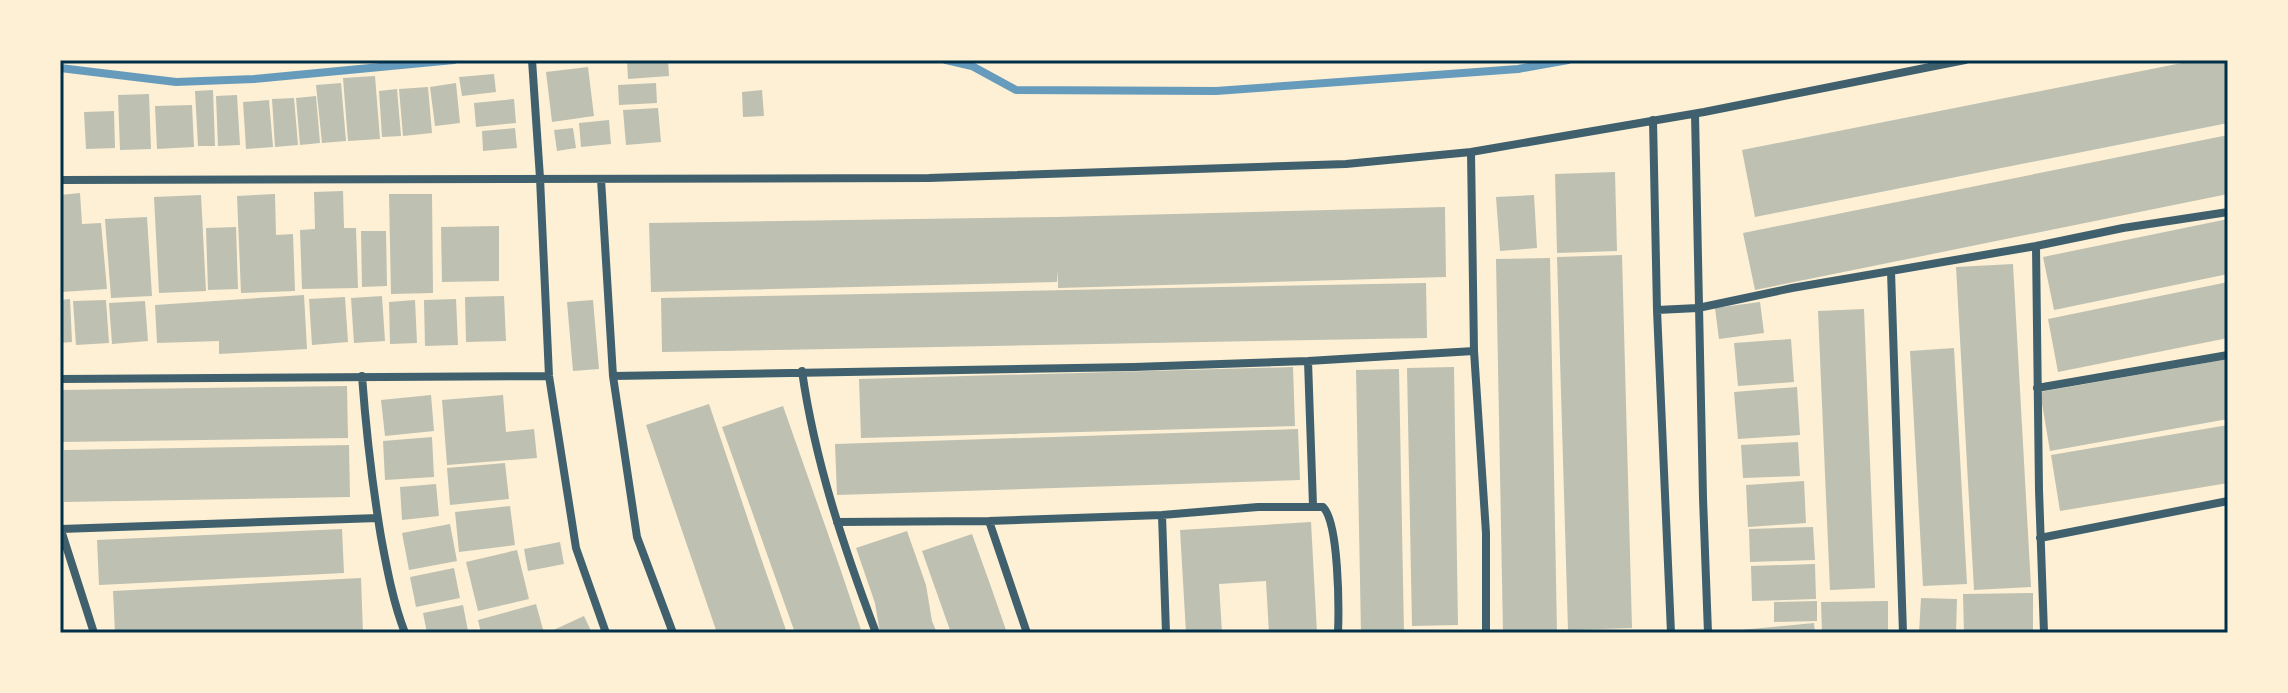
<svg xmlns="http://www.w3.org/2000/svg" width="2288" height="693" viewBox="0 0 2288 693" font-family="Figtree,sans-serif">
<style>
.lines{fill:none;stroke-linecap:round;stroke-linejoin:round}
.stream{stroke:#669bbc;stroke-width:8}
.building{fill:#bec0b2}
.minor{stroke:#3f606c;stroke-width:8}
.neatline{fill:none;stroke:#003049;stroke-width:3}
</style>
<rect width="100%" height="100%" fill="#fdf0d5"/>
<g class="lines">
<!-- stream -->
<path class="stream" d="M946,60L972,66L1016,90L1216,91L1518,69L1568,60
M60,68L176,82L254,79L454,60"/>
</g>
<!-- building -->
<path class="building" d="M627,60H668L669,76L628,79Z
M2197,60H2228V123L1755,217L1742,150Z
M588,67L594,116L552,122L546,72Z
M494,74L496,92L462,96L459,77Z
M375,76L380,139L348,141L343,78Z
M341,83L346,141L322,143L316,85Z
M456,83L460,123L435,126L430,87Z
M656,83L657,103L619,105L618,85Z
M428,87L432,133L403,136L399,89Z
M397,89L401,136L382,137L379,91Z
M213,90L215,146H198L195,91Z
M762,90L764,116L743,117L742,92Z
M149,94L151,149L120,150L118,95Z
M237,95L240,145L218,146L216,96Z
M316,96L320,143L300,145L296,98Z
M294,98L298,145L275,147L272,99Z
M514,99L516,123L476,127L474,103Z
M269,100L273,147L246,149L243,102Z
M192,105L194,147L157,149L155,106Z
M658,108L661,142L626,145L623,110Z
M114,111L115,148L86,149L84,112Z
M609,120L611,144L581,147L579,123Z
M515,128L517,148L483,151L482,131Z
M573,128L576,148L557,151L554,130Z
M2228,135V194L1755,290L1743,233Z
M1615,172L1617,251L1557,253L1555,174Z
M343,191L344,228H356L358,288L302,289L300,230L315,229L314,192Z
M80,193L82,224L101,223L107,289L61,292L60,195Z
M275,194L276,235L293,234L295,291L241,293L237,196Z
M389,194H432L433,293L391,294Z
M201,195L206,291L159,293L154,197Z
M1534,195L1537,248L1500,251L1496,197Z
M1445,207L1446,277L1058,288V270L1057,282L651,292L649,223L1056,217Z
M147,217L152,296L111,298L105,219Z
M2228,219V274L2054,310L2043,257Z
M499,226V281L442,282L441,227Z
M236,227L238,289L208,290L206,228Z
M361,231H386L387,286L362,287Z
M1622,255L1632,628L1568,630L1557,257Z
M1550,258L1557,633H1503L1496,259Z
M2013,264L2031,587L1974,590L1956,267Z
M2228,282V338L2058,372L2048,319Z
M1426,283L1427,338L662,352L661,298Z
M304,295L307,349L219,354V341L157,343L155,305Z
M382,296L385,341L354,343L351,298Z
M504,296L506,341L466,342L465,297Z
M345,297L348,342L312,345L309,299Z
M70,299L72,342L60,343V300Z
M456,299L458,345L425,346L424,300Z
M106,300L109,343L76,345L73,301Z
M415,300L417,343L390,344L389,302Z
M593,300L599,369L573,371L567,302Z
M145,301L148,341L112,344L109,303Z
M1760,302L1764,333L1719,339L1715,308Z
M1864,309L1875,588L1830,590L1818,311Z
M1791,339L1794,382L1738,386L1734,343Z
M1954,348L1967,584L1923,586L1910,351Z
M2228,359V419L2050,451L2040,392Z
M1293,367L1295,426L861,438L859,379Z
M1454,367L1458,625L1412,626L1407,368Z
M1399,369L1404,633H1361L1356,370Z
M347,386L348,438L60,442V390Z
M1797,387L1800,435L1738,439L1734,392Z
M431,395L434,431L385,436L381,400Z
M503,395L506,432L534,429L537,458L447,465L442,400Z
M709,404L759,552L787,633H717L646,425Z
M783,406L839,565L862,633H795L722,427Z
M2228,425V483L2060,511L2051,455Z
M1298,429L1300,480L837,495L835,444Z
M432,437L434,477L385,480L383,441Z
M1798,442L1800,476L1743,478L1741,445Z
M349,445L350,497L64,502V450Z
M505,463L509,499L450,505L447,468Z
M1804,481L1806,523L1748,527L1746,485Z
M436,484L439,516L402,520L400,487Z
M510,506L515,545L459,552L455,512Z
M1311,522L1317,633H1269L1266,581L1219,584L1222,633H1186L1180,530Z
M450,524L457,561L409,570L402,533Z
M1813,527L1815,560L1750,562L1749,529Z
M342,529L344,573L99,585L97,540Z
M907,531L926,585L932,621L937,633H880L875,603L856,548Z
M972,534L990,584L1007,633H951L922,551Z
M560,542L564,564L528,571L524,549Z
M517,550L529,599L478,611L466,562Z
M1815,564L1816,599L1752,601L1751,566Z
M454,568L460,598L416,607L410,577Z
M361,578L363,633H115L113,591Z
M2033,593V633H1964L1963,594Z
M1921,598L1957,599L1956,633H1919Z
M1817,601V621L1774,622V602Z
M1888,601V633H1822L1821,602Z
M536,604L544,633H481L478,620Z
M463,605L468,631L457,633H427L423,613Z
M584,616L592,633H547Z
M1814,623L1815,633H1730V631Z"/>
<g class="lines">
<!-- minor -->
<path class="minor" d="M532,60L540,178L549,376L576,548L606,633
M1695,114L1703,498L1708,633
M1653,120L1657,310L1671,633
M1471,152L1474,351L1486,533V633
M601,179L613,376L637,537L673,633
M60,180L929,178L1346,164L1471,152L1704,112L1965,60
M2036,246L2039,490L2044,633
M1891,271L1903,633
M1657,310L1698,308L1792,288L2036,246L2123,228L2228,212
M1308,361L1313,506
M802,371C815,462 844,548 876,633
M362,376C366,430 372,483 381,537C387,569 393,602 405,633
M613,376L1134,367L1308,361L1474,351
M60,379L549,376
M2037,388L2228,355
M1162,515L1166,633
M989,521L1027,633
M837,522L989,521L1162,515L1258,507H1323C1339,523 1339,608 1338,633
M60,527L94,633
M61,529L378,518
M2040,538L2228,501"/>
</g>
<!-- border -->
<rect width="2288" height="693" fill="none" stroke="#fdf0d5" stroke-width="124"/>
<rect x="62" y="62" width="2164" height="569" class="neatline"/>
</svg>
